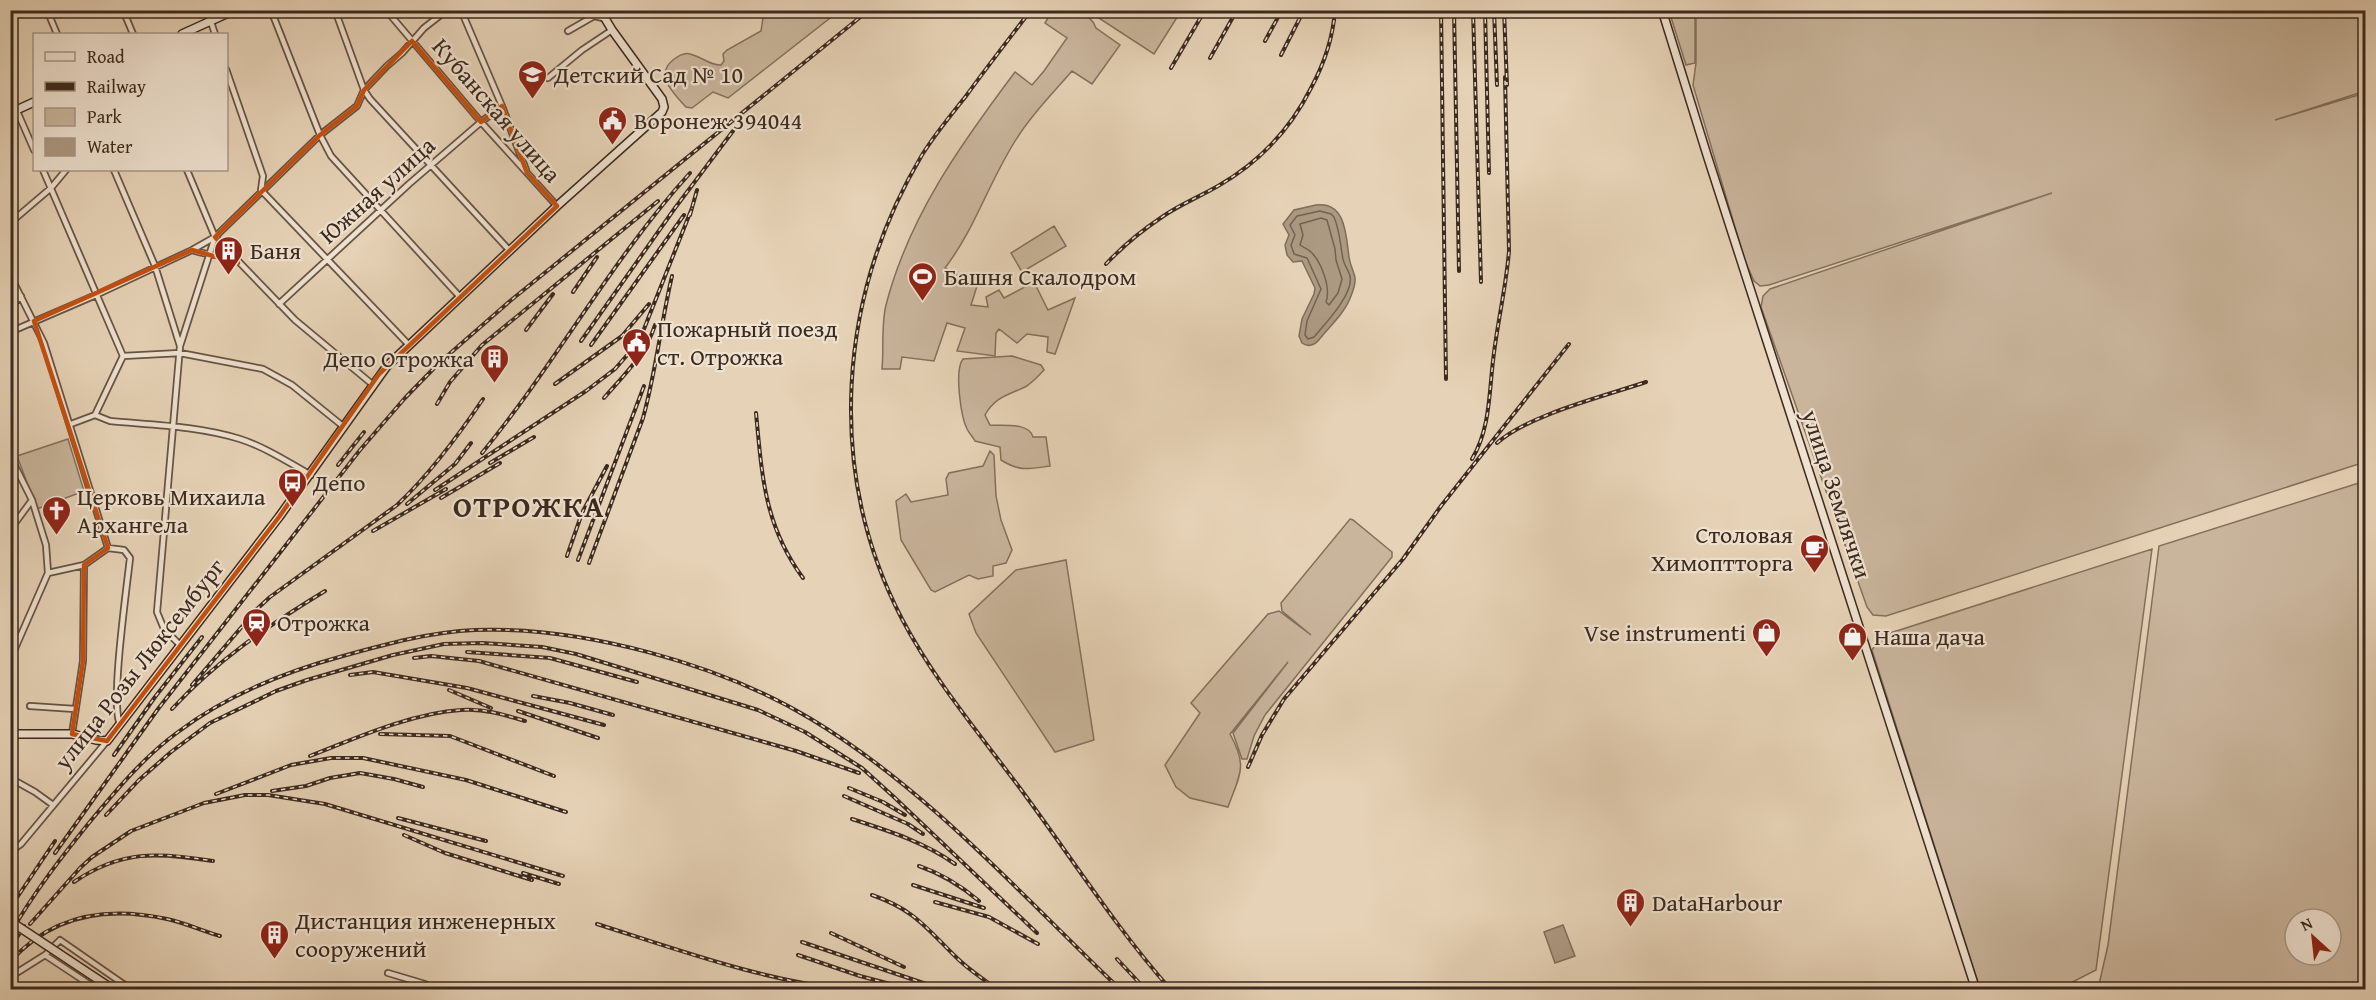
<svg xmlns="http://www.w3.org/2000/svg" width="2376" height="1000" viewBox="0 0 2376 1000" font-family="'Gentium Book Plus',serif">
<style>
.green{fill:#c9b59c;stroke:#82705d;stroke-width:1.5;fill-rule:evenodd}
.water{fill:#ac9982;stroke:#7f6d5a;stroke-width:1.5}
.lines{fill:none;stroke-linecap:round;stroke-linejoin:round}
.shore{stroke:#746250;stroke-width:1.5}
.street-casing{stroke:#665444;stroke-width:8}
.secondary-casing{stroke:#3b2a1e;stroke-width:10}
.street{stroke:#efe2d0;stroke-width:4.5}
.secondary{stroke:#efe2d0;stroke-width:7}
.rail-casing{stroke:#3b2a1e;stroke-width:4}
.rail{stroke:#efe2d0;stroke-width:1.5;stroke-dasharray:4.5;stroke-linecap:butt}
.secondary-bridge-casing{stroke:#3b2a1e;stroke-width:10;stroke-linecap:butt}
.secondary-bridge{stroke:#efe2d0;stroke-width:7}
.marked{fill:none;stroke:#c55010;stroke-width:4.5;stroke-linejoin:round}
.labels{text-anchor:middle;dominant-baseline:central;stroke-width:4.5;stroke-linejoin:round;paint-order:stroke}
.poi-label{font-size:24px;fill:#3b2a1e;stroke:#efe2d0;text-anchor:start}
.street-label{font-size:24px;fill:#3b2a1e;stroke:#efe2d0}
.district-label{font-size:30px;font-weight:bold;letter-spacing:1.5px;fill:#3b2a1e;stroke:#efe2d0}
</style>
<rect width="100%" height="100%" fill="#e6d2b6"/>
<filter id="stains"><feTurbulence type="fractalNoise" baseFrequency=".00333" numOctaves="4"/><feColorMatrix values="0 0 0 0 .2 0 0 0 0 .09 0 0 0 0 .02 0 0 0 .5 -.17"/></filter>
<radialGradient id="worn" r=".72"><stop offset=".6" stop-color="#630" stop-opacity="0"/><stop offset="1" stop-color="#630" stop-opacity=".3"/></radialGradient>
<!-- green -->
<path class="green" d="M764,11H839L728,98L713,92L692,108L686,107C674,94 654,75 673,60C678,56 684,52 690,54C700,56 711,66 721,65L724,61L723,54L727,50L761,31Z
M1052,11C1069,10 1089,9 1096,28L1120,45L1092,84L1072,71C1054,92 1034,112 1019,135C990,178 977,226 945,268L977,286L971,305L988,307L986,297L999,290L1004,298L1034,282L1048,310L1075,298L1055,354L1047,352L1048,337L1027,334L1017,343L999,329L996,333L995,356L957,351L965,328L947,323L934,361L902,357L900,369H882C884,349 881,325 886,305C909,216 961,144 1015,72L1032,85L1044,71L1067,38L1045,23Z
M1088,11H1181L1154,54Z
M1669,11H1695V63L1686,65Z
M1696,11H2365V91L2275,120L2365,93V462L1886,616L1873,615L1867,607L1761,307L1763,296L1770,289L2052,193L1769,285L1760,286L1754,281L1745,261L1693,85L1696,63Z
M1054,226L1066,246L1022,272L1011,253Z
M1012,356L1041,365L1044,370C1038,376 1032,383 1025,387C1008,395 995,397 985,415L990,425C1003,426 1029,422 1033,437H1046L1050,466C1029,469 1020,472 1001,460L1000,447L975,441C973,437 969,433 967,429C961,417 954,370 963,359Z
M68,439L84,491L37,509L17,456Z
M990,451L994,455L996,496L1001,520L1012,550L1006,563L993,566V576L978,579L969,575L935,592L931,590L901,540L896,501L906,494L911,502L948,495L946,479L949,473L983,466Z
M2365,481V989H2098L2108,945L2159,546ZM2295,919H2331V955H2295Z
M1350,519L1353,520L1392,552V557L1265,715L1254,736L1247,759H1242L1233,733L1288,662L1230,734C1248,767 1240,774 1228,807L1190,798L1176,787L1165,765L1200,713L1191,703L1268,614L1279,611L1311,635L1282,611L1281,603Z
M2152,549L2096,970L2059,989H1980L1872,650L1881,636Z
M1066,560L1094,740L1055,752L976,633L969,614L1016,570Z"/>
<!-- water -->
<path class="water" d="M1316,205C1346,201 1346,236 1349,257C1352,276 1360,273 1351,296C1345,313 1329,327 1318,341C1313,346 1308,347 1302,343L1299,336L1302,319L1314,294L1315,288L1302,261L1293,262L1287,255L1285,245L1289,235L1283,224L1294,210Z
M1563,925L1575,956L1555,963L1544,932Z"/>
<g class="lines">
<!-- shore -->
<path class="shore" d="M1320,211L1331,214L1334,217C1340,231 1340,244 1343,259C1344,265 1349,271 1350,276C1354,294 1325,324 1314,337L1308,339L1305,335L1307,321L1321,289L1307,258L1294,254L1291,245L1295,235L1290,225L1297,216Z
M1321,218L1327,220L1335,249L1336,260L1342,279L1338,293L1329,305L1326,302C1331,288 1322,264 1312,253C1309,249 1304,248 1300,245L1303,235L1300,224Z"/>
<defs>
<path id="street" d="M47,10L57,34
M123,10L133,34
M207,10L215,34
M271,10L320,135L331,156L460,297
M335,10L364,90L370,99L510,251
M386,10L481,122L557,206
M461,10L502,106L526,170
M568,31L594,16L603,18L618,10
M226,69L263,176L261,190L409,345
M548,78L582,50L612,30
M10,95L34,150
M43,170L123,356
M114,170L155,266L180,346L157,612L164,629L179,644
M187,170L215,237L295,320L372,384
M10,223L51,188L66,170
M192,250C204,254 216,257 230,254
M10,275L44,343L108,548L84,565L83,661L72,734
M279,304L409,184L481,122L502,106
M10,307L21,296
M10,332L96,295L192,250L215,237L320,135L357,106L364,90L387,66L402,53L424,28L447,10
M180,346L215,237
M95,415L110,421C153,425 198,426 240,439C265,447 288,462 311,475
M71,424L95,415L123,356L180,353L263,369L292,385L344,427
M10,456L32,500L46,545L48,573
M10,530L32,500
M108,548L124,550L130,558C127,587 110,704 120,724
M10,660L48,573L84,565
M30,706L75,709
M10,778L35,792L53,805
M10,852L21,844L107,741
M45,955L98,990
M388,973L425,984L424,990
M10,977L45,955L60,940L132,990"/>
<path id="secondary" d="M1662,10L1707,155L1976,990
M182,34L235,10
M10,113L34,102
M10,734H72L96,740L107,741L279,517L387,366L557,206L662,112L664,107L662,99L612,30L600,10"/>
</defs>
<!-- street casing -->
<use href="#street" class="street-casing"/>
<!-- secondary casing -->
<use href="#secondary" class="secondary-casing"/>
<!-- street -->
<use href="#street" class="street"/>
<!-- secondary -->
<use href="#secondary" class="secondary"/>
<defs>
<path id="rail" d="M1031,10C1009,39 987,67 966,96C951,115 935,134 922,155C838,296 825,471 902,619C935,682 983,738 1025,795C1073,860 1117,929 1171,990
M1441,10L1446,379
M1454,10L1459,271
M1473,10L1481,282
M1485,10L1489,173
M1494,10L1497,85
M1504,10L1507,85
M1265,41L1282,10
M1281,55L1304,10
M1210,58L1237,10
M1171,68L1205,10
M690,215L697,190
M1106,264C1123,246 1141,231 1162,217C1179,205 1199,197 1218,186C1258,163 1290,130 1311,88C1324,64 1333,38 1335,10
M573,292L597,257
M526,330L553,294
M581,341L675,208L733,131
M591,345L684,215
M555,384L622,336L649,304
M604,398C624,375 646,354 655,325
M437,404L450,382L482,345L658,201
M756,413C762,475 764,525 803,578
M1497,443C1528,415 1605,396 1646,382
M482,453C556,363 612,259 690,173
M1472,459C1490,429 1489,394 1493,361C1497,324 1506,288 1509,251L1505,77
M490,463L534,437
M338,465L364,432
M435,490L586,391L615,369L629,353L644,329L692,208
M441,498L500,463
M407,504L455,464L471,443
M373,531L446,489
M567,556L582,513L607,466
M578,560L644,386
M589,563L643,418C656,371 661,323 672,276
M467,652L550,658L637,682
M414,658L431,656L479,661L796,751L859,773
M350,675L373,672L467,688L604,725
M192,685L257,609L270,597L397,505C429,475 458,436 483,399
M449,690L491,708
M533,696L570,703L613,715
M172,709C216,661 269,625 325,591
M518,711L598,738
M380,734L450,736L554,776
M114,755L155,697L202,637
M310,756C356,738 412,713 461,710C483,708 505,715 525,721
M1248,767L1262,735L1284,699L1403,559L1441,506L1569,344
M849,788L883,802L905,815
M272,791L306,786L330,778L360,773L394,779L423,787
M216,794L291,765L331,758H363L466,780L566,812
M844,796L908,824L923,834
M106,815L139,780L171,752L210,723L276,691L307,680L393,655L444,644L482,643L542,647L576,654L758,710L805,732L862,768L894,797L1037,933
M398,818L486,841
M852,819C889,831 924,842 955,864
M404,835L445,853L532,880
M55,853L158,709L360,450L405,398L439,363L510,301L869,10
M919,866C942,874 960,885 979,901
M523,873L559,884
M74,882C121,850 158,852 213,861
M913,885L984,908
M872,895C915,910 926,928 957,958C969,970 984,979 997,990
M935,902L989,917L1038,944
M10,908L55,841
M30,924L80,868L92,857L131,831L204,803L245,795H268L325,804L563,876
M597,924C679,950 764,981 850,990
M831,933L904,967
M10,934C34,892 63,855 93,818C119,787 145,756 178,732C227,695 284,672 343,656C386,644 430,632 475,630C582,626 720,664 811,719C929,790 1022,896 1121,990
M802,942L944,990
M10,949L24,926
M798,955L860,976L913,990
M1117,959L1146,990
M10,962C52,914 108,906 167,919C185,923 203,931 220,936"/>
</defs>
<!-- rail casing -->
<use href="#rail" class="rail-casing"/>
<!-- rail -->
<use href="#rail" class="rail"/>
<defs>
<path id="secondary-bridge" d="M10,921L114,990"/>
</defs>
<!-- secondary-bridge casing -->
<use href="#secondary-bridge" class="secondary-bridge-casing"/>
<!-- secondary-bridge -->
<use href="#secondary-bridge" class="secondary-bridge"/>
</g>
<!-- marked area -->
<path class="marked" d="M412,41L481,122L502,106L527,173L557,206L379,374L279,517L107,741L72,734L83,661L84,565L108,548L34,321L192,250L238,263L215,237L320,135L357,106L364,90Z"/>
<!-- icons -->
<defs>
<symbol id="school-pin" viewBox="-11 -11 22 30"><path d="M0 17L-7.5 6A9.5 9.5 0 1 1 7.5 6Z" fill="#8f2418" stroke="#efe2d0"/><path d="M0-5L7-2L0 1L-7-2ZM-4 1L0 2.5L4 1V4Q0 6-4 4Z" fill="#fff"/></symbol>
<symbol id="civic-pin" viewBox="-11 -11 22 30"><path d="M0 17L-7.5 6A9.5 9.5 0 1 1 7.5 6Z" fill="#8f2418" stroke="#efe2d0"/><path d="M-.6-6.5H3V-4.5H.6V-3L4-1V1h2V6H-6V1h2V-1L-.6-3ZM-1.2 2.5V6h2.4V2.5Z" fill="#fff"/></symbol>
<symbol id="building-pin" viewBox="-11 -11 22 30"><path d="M0 17L-7.5 6A9.5 9.5 0 1 1 7.5 6Z" fill="#8f2418" stroke="#efe2d0"/><path d="M-4-6H4V6H1V3H-1V6H-4ZM-2.5-4.3h1.7v1.8h-1.7ZM.8-4.3h1.7v1.8H.8ZM-2.5-1h1.7V.8h-1.7ZM.8-1h1.7V.8H.8Z" fill="#fff"/></symbol>
<symbol id="stadium-pin" viewBox="-11 -11 22 30"><path d="M0 17L-7.5 6A9.5 9.5 0 1 1 7.5 6Z" fill="#8f2418" stroke="#efe2d0"/><path d="M0-5a6.5 5 0 1 0 0 10a6.5 5 0 1 0 0-10ZM-3.5-1.8h7v3.6h-7Z" fill="#fff"/></symbol>
<symbol id="bus-pin" viewBox="-11 -11 22 30"><path d="M0 17L-7.5 6A9.5 9.5 0 1 1 7.5 6Z" fill="#8f2418" stroke="#efe2d0"/><path d="M-5-6H5V4H4V6H2V4H-2V6H-4V4H-5ZM-3.5-4V0h7V-4ZM-3.5 1.2v1.5H-2V1.2ZM2 1.2v1.5H3.5V1.2Z" fill="#fff"/></symbol>
<symbol id="church-pin" viewBox="-11 -11 22 30"><path d="M0 17L-7.5 6A9.5 9.5 0 1 1 7.5 6Z" fill="#8f2418" stroke="#efe2d0"/><path d="M-1.2-6h2.4v3.5h3.3v2.4h-3.3V6h-2.4V-.1h-3.3v-2.4h3.3Z" fill="#fff"/></symbol>
<symbol id="cafe-pin" viewBox="-11 -11 22 30"><path d="M0 17L-7.5 6A9.5 9.5 0 1 1 7.5 6Z" fill="#8f2418" stroke="#efe2d0"/><path d="M-5.5-4.5H6V0H3Q3 3.5 0 3.5H-2.5Q-5.5 3.5-5.5 0ZM3-3.2v2h1.7v-2ZM-6 4.5H4V6H-6Z" fill="#fff"/></symbol>
<symbol id="station-pin" viewBox="-11 -11 22 30"><path d="M0 17L-7.5 6A9.5 9.5 0 1 1 7.5 6Z" fill="#8f2418" stroke="#efe2d0"/><path d="M-3-6H3Q5-6 5-4V2Q5 4 3 4L4.5 6H3L1.5 4h-3L-3 6H-4.5L-3 4Q-5 4-5 2V-4Q-5-6-3-6ZM-3.5-4v3h7v-3ZM-3.5 1v1.5H-2V1ZM2 1v1.5H3.5V1Z" fill="#fff"/></symbol>
<symbol id="shop-pin" viewBox="-11 -11 22 30"><path d="M0 17L-7.5 6A9.5 9.5 0 1 1 7.5 6Z" fill="#8f2418" stroke="#efe2d0"/><path d="M-5-2.5h2.3a2.7 3.5 0 0 1 5.4 0H5L5.5 6h-11ZM-1.5-2.5h3a1.5 2.3 0 0 0-3 0Z" fill="#fff"/></symbol>
</defs>
<g fill-rule="evenodd">
<use href="#school-pin" x="516" y="58" width="33" height="45"/>
<use href="#civic-pin" x="596" y="104" width="33" height="45"/>
<use href="#building-pin" x="212" y="234" width="33" height="45"/>
<use href="#stadium-pin" x="906" y="260" width="33" height="45"/>
<use href="#civic-pin" x="620" y="326" width="33" height="45"/>
<use href="#building-pin" x="478" y="342" width="33" height="45"/>
<use href="#bus-pin" x="276" y="466" width="33" height="45"/>
<use href="#church-pin" x="40" y="494" width="33" height="45"/>
<use href="#cafe-pin" x="1798" y="532" width="33" height="45"/>
<use href="#station-pin" x="240" y="606" width="33" height="45"/>
<use href="#shop-pin" x="1750" y="616" width="33" height="45"/>
<use href="#shop-pin" x="1836" y="620" width="33" height="45"/>
<use href="#building-pin" x="1614" y="886" width="33" height="45"/>
<use href="#building-pin" x="258" y="918" width="33" height="45"/>
</g>
<g class="labels">
<!-- poi labels -->
<g class="poi-label">
<text x="554" y="74">Детский Сад № 10</text>
<text x="634" y="120">Воронеж 394044</text>
<text x="250" y="250">Баня</text>
<text x="944" y="276">Башня Скалодром</text>
<text x="657" y="328">Пожарный поезд<tspan x="657" dy="28">ст. Отрожка</tspan></text>
<text x="474" y="358" text-anchor="end">Депо Отрожка</text>
<text x="313" y="482">Депо</text>
<text x="77" y="496">Церковь Михаила<tspan x="77" dy="28">Архангела</tspan></text>
<text x="1793" y="534" text-anchor="end">Столовая<tspan x="1793" dy="28">Химоптторга</tspan></text>
<text x="277" y="622">Отрожка</text>
<text x="1746" y="632" text-anchor="end">Vse instrumenti</text>
<text x="1874" y="636">Наша дача</text>
<text x="1652" y="902">DataHarbour</text>
<text x="295" y="920">Дистанция инженерных<tspan x="295" dy="28">сооружений</tspan></text>
</g>
<!-- street labels -->
<g class="street-label">
<text transform="translate(497 110) rotate(49)">Кубанская улица</text>
<text transform="translate(377 190) rotate(-42)">Южная улица</text>
<text transform="translate(1837 494) rotate(72)">улица Землячки</text>
<text transform="translate(139 664) rotate(-52)">улица Розы Люксембург</text>
</g>
<!-- district labels -->
<g class="district-label">
<text x="529" y="506">ОТРОЖКА</text>
</g>
</g>
<!-- margin -->
<rect width="2376" height="1000" fill="none" stroke="#e6d2b6" stroke-width="36"/>
<rect x="12" y="12" width="2352" height="976" fill="none" stroke="#3b2a1e" stroke-width="3"/>
<rect x="18" y="18" width="2340" height="964" fill="none" stroke="#3b2a1e" stroke-width="1.5"/>
<!-- legend -->
<rect x="33" y="33" width="195" height="138" fill="#efe2d0" stroke="#a79889" stroke-width="1.5"/>
<rect x="45" y="52" width="30" height="9" fill="#efe2d0" stroke="#a79889" stroke-width="1.5"/>
<text x="87" y="63" font-size="18" fill="#3b2a1e">Road</text>
<rect x="45" y="82" width="30" height="9" fill="#3b2a1e" stroke="#a79889" stroke-width="1.5"/>
<text x="87" y="93" font-size="18" fill="#3b2a1e">Railway</text>
<rect x="45" y="108" width="30" height="18" fill="#c9b59c" stroke="#a79889" stroke-width="1.5"/>
<text x="87" y="123" font-size="18" fill="#3b2a1e">Park</text>
<rect x="45" y="138" width="30" height="18" fill="#ac9982" stroke="#a79889" stroke-width="1.5"/>
<text x="87" y="153" font-size="18" fill="#3b2a1e">Water</text>
<!-- north arrow -->
<g transform="translate(2313 937) rotate(333)"><circle r="28" fill="#efe2d0" stroke="#a79889" stroke-width="1.5"/>
<path d="M0-4.5L10 22L0 15L-10 22Z" fill="#8f2418"/>
<text y="-9" font-size="16" font-weight="bold" text-anchor="middle" fill="#3b2a1e">N</text>
</g>
<rect width="100%" height="100%" filter="url(#stains)"/>
<rect width="100%" height="100%" fill="url(#worn)"/>
</svg>
